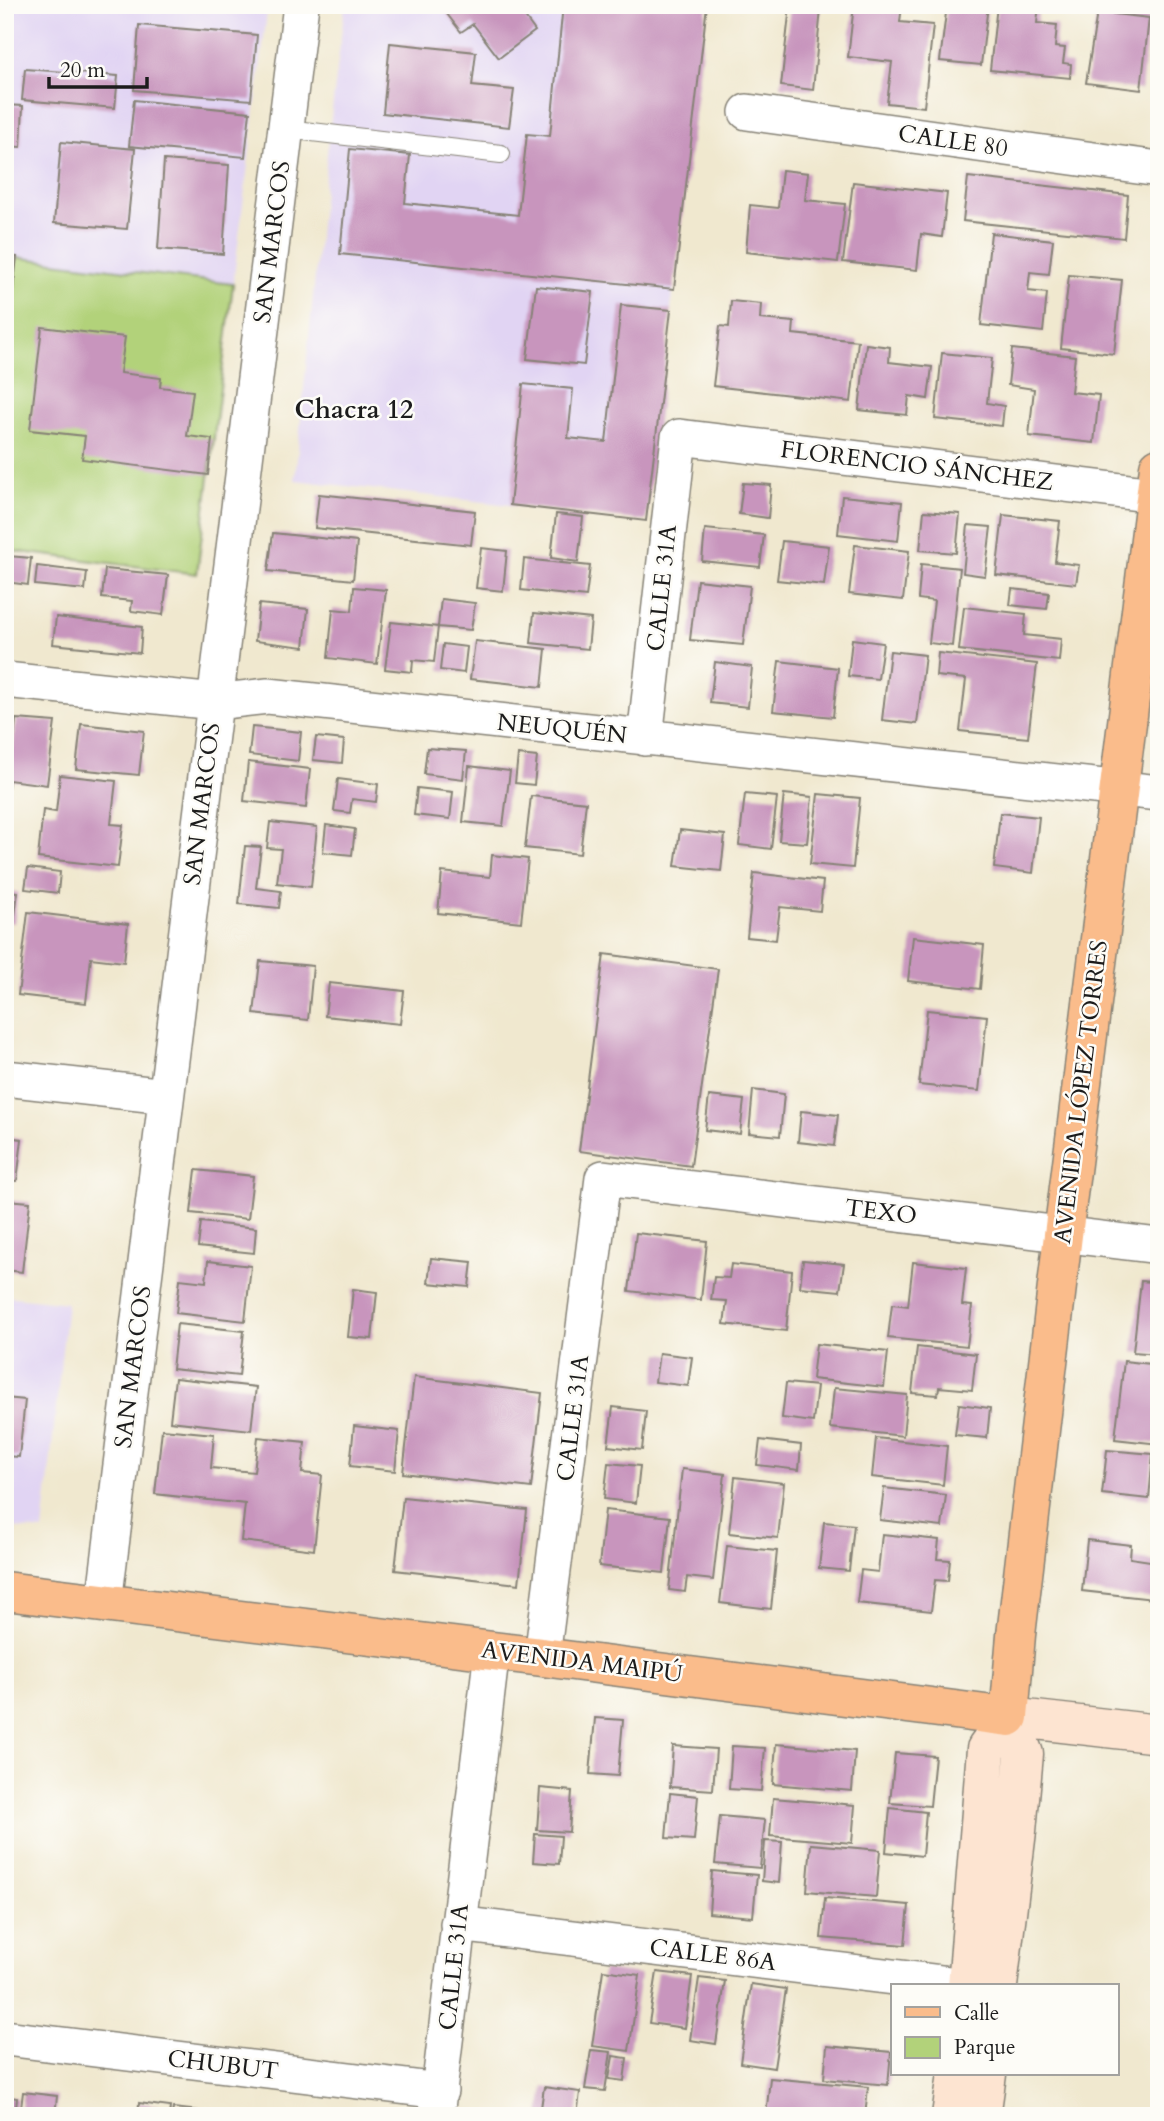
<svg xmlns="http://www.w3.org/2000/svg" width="1164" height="2121" viewBox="0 0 1164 2121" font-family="Cardo,serif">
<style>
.built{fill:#e1d4f3}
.green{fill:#b2d27a;stroke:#67774b;stroke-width:2}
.building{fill:#c895bd}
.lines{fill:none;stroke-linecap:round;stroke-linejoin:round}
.service-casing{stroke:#868276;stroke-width:20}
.minor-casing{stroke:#868276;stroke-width:38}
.secondary-casing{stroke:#868276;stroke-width:41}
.primary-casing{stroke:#868276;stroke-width:41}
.service{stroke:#fff;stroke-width:18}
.minor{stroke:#fff;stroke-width:35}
.secondary{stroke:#fde4d1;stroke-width:38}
.primary{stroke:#fabc8b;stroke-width:38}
.labels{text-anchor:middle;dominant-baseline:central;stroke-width:5;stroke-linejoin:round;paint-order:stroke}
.street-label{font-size:24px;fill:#1c1c1c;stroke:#fdfcf7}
.neighbourhood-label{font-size:26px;font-weight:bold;fill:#1c1c1c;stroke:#fdfcf7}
</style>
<rect width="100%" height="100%" fill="#fdfcf7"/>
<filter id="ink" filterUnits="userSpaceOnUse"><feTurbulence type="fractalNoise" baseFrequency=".0143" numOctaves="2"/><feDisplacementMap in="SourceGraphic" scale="14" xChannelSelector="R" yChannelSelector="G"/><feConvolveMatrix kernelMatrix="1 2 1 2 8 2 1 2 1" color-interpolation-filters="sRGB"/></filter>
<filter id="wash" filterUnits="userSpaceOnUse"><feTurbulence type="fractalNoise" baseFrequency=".00686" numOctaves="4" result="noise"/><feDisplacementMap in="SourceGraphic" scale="28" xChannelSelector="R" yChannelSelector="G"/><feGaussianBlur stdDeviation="1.57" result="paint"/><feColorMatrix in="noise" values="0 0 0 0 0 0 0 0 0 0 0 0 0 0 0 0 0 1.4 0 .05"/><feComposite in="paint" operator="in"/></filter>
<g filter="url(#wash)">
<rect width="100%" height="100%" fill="#f0e8cf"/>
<!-- built -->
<path class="built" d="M5,5H268L233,284L5,256Z
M345,5H707L646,521L295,480L329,134Z
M5,1296L67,1303L43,1531L5,1527Z"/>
<!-- green -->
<path class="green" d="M5,256L233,284L197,574L5,550Z"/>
<g id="blocks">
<!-- building -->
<path class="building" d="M440,5H516L535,31L499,58L473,24L461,32Z
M563,5H707L674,289L340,254L350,149L410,155L405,203L518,215L527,134L550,136Z
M854,5H902L900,22L933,25L924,107L887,103L892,62L848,57Z
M947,5H988L981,65L940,61Z
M997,5H1039L1037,23L1057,25L1055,47L1065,48L1063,63L1071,64L1070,78L990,70Z
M790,6L821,9L813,90L781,86Z
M1097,12L1149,18L1141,90L1086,83Z
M139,25L257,35L251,100L134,90Z
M390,43L476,52L472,86L514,90L509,127L383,113Z
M25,69L118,76L115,108L22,100Z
M134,100L250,112L245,157L129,146Z
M5,105L23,106L21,147L5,146Z
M61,142L135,149L127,229L54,223Z
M164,160L229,165L223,254L158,249Z
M782,170L808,173L805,200L845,204L838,262L746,252L750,205L778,208Z
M968,177L1128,195L1124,238L963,221Z
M853,182L947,193L942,237L921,234L917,270L843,262Z
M991,233L1053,240L1049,274L1030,272L1028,291L1047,293L1043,332L981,325Z
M5,256L17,257L7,342H5Z
M1069,275L1122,280L1114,354L1061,348Z
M536,286L593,292L584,365L527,359Z
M731,301L761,304L760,319L794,322L793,334L858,341L851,402L713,386L720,326L729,327Z
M621,305L671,310L646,521L510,505L523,384L573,389L568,438L606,442Z
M42,327L125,337L120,373L161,378L160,387L193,391L187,436L212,439L208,475L82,459L85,436L30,430Z
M866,344L890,347L889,362L932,367L928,399L909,396L907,415L859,410Z
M1012,349L1075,356L1071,392L1099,395L1094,443L1029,436L1034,389L1008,385Z
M942,353L992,358L987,403L1004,406L1002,426L935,419Z
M743,483L771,485L768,518L739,514Z
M319,494L475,511L471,545L315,528Z
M842,496L902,502L898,541L838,534Z
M924,511L960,514L956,553L920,550Z
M556,514L583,517L578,562L551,558Z
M1003,515L1060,521L1055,562L1079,565L1076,584L996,575Z
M968,525L991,527L985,576L963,573Z
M705,529L764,535L760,567L702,561Z
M273,533L357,542L353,580L268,571Z
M782,541L829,546L824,585L777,580Z
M855,545L909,551L903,600L849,594Z
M481,548L507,551L503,591L476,588Z
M8,556L31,558L28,585L5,582Z
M524,559L590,566L586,597L521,590Z
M921,564L960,568L952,646L929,643L934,601L918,599Z
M37,566L87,572L85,590L35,585Z
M105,569L168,575L163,615L131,611L132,601L102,598Z
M697,580L750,586L743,645L690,640Z
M354,587L386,590L377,664L328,658L333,609L352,611Z
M1012,589L1049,593L1047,609L1010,605Z
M441,599L475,603L471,630L438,627Z
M259,604L308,609L304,647L255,641Z
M964,607L1026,614L1024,635L1061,639L1059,661L959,650Z
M534,613L591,619L588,649L531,643Z
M56,617L142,627L140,653L53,644Z
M391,622L438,627L434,662L413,660L412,672L385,669Z
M852,639L883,643L878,679L848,676Z
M475,641L546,649L542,687L470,679Z
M443,644L467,647L464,673L440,670Z
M890,651L925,655L917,724L882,720Z
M938,653L1037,664L1028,738L960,731L966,679L936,676Z
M779,661L838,668L833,717L773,711Z
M715,662L752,667L748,707L710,703Z
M16,719L55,722L47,785L9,780L7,797H5V747L13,748Z
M81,724L144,731L139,775L76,769Z
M252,727L301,732L298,761L249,755Z
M316,737L344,740L342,763L313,760Z
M427,748L466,751L463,779L424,774Z
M518,755L537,757L534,785L515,783Z
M248,762L310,769L306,808L244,801Z
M469,766L510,771L503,826L463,822Z
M60,775L116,781L111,824L123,825L118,867L38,858L43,810L56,812Z
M338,779L378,784L376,802L352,799L350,813L334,811Z
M417,788L453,792L450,819L414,815Z
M745,794L777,797L771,849L739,845Z
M784,794L812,797L807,843L779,841Z
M818,794L860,798L853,868L810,864Z
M531,796L586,802L580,854L525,848Z
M1000,813L1039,817L1033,873L994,868Z
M270,822L317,827L311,887L277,883L281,849L267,848Z
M326,825L355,829L352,855L323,852Z
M680,830L725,835L721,871L675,866Z
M245,846L261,847L256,888L281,891L279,908L239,904Z
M492,855L528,859L521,922L438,913L442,872L490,877Z
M28,868L60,872L58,893L25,889Z
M754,873L823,881L820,911L780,907L776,940L747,937Z
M5,891L18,892L14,923L5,922Z
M28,912L128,924L124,962L91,958L86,1003L18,995Z
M913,937L984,945L980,989L908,981Z
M604,954L718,969L691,1166L579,1151Z
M260,961L313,966L308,1020L254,1014Z
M329,983L404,991L400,1024L325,1016Z
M927,1010L987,1016L979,1091L919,1085Z
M753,1090L784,1094L780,1136L749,1133Z
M709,1096L744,1100L740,1134L705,1130Z
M801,1111L838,1115L834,1146L798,1142Z
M5,1137L22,1139L17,1181L5,1180Z
M196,1170L253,1176L248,1219L191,1213Z
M5,1200L30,1202L22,1272L5,1270Z
M201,1222L256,1228L254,1253L198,1247Z
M636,1233L707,1241L701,1300L629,1291Z
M431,1258L472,1262L469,1287L428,1283Z
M803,1260L844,1264L840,1291L800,1287Z
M208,1261L251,1266L245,1321L176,1313L180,1279L206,1282Z
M913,1262L966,1268L962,1305L972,1306L967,1346L888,1338L892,1304L908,1306Z
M731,1264L792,1271L786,1331L724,1324L727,1301L711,1300L714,1277L729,1278Z
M1141,1281L1159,1283V1354L1133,1352Z
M353,1289L377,1292L372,1339L348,1337Z
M177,1324L244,1331L239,1376L172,1369Z
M816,1344L888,1352L884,1387L812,1379Z
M917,1347L976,1354L972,1390L939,1387L938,1395L912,1393Z
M659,1353L692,1357L688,1386L655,1382Z
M1124,1361L1159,1365V1444L1115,1439Z
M414,1377L542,1393L531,1488L403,1473Z
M175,1378L256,1387L251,1430L170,1421Z
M786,1383L817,1386L813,1422L782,1418Z
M834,1388L907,1395L903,1436L830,1428Z
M5,1398L25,1400L19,1457L5,1456Z
M959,1404L990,1408L987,1438L955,1435Z
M613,1407L646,1411L642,1450L608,1446Z
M354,1426L399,1431L395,1471L350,1466Z
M162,1429L214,1434L211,1468L254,1472L258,1437L305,1442L302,1473L322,1475L314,1550L241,1541L245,1504L155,1494Z
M876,1438L947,1446L943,1485L872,1477Z
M760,1440L801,1445L799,1470L757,1465Z
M1107,1450L1153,1454L1149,1499L1102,1494Z
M608,1463L640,1466L636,1503L604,1499Z
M682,1469L725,1474L713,1580L687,1577L685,1592L669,1590Z
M735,1477L784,1483L778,1538L729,1533Z
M884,1488L946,1495L942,1527L880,1520Z
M403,1497L527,1510L519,1584L395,1570Z
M605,1510L670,1517L664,1573L599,1566Z
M824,1522L854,1525L849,1571L819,1568Z
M882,1534L939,1540L937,1559L950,1560L948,1581L935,1580L931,1611L857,1603L861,1570L878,1572Z
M1087,1540L1131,1545L1130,1558L1157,1562L1153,1599L1082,1591Z
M727,1546L777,1551L771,1609L720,1603Z
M595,1718L623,1720L618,1776L590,1774Z
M776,1744L855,1751L852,1791L773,1784Z
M673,1746L716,1749L713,1790L670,1787Z
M732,1746L765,1748L761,1791L729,1789Z
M895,1753L935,1756L930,1806L890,1803Z
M540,1788L572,1791L569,1832L537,1830Z
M670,1793L698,1796L694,1840L666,1838Z
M773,1798L855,1805L852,1843L770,1836Z
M890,1808L926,1812L922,1856L886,1852Z
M720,1816L765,1820L760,1868L715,1864Z
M535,1834L561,1836L559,1864L533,1862Z
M765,1841L782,1842L779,1883L762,1881Z
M811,1844L880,1850L876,1897L807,1891Z
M712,1871L757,1875L753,1917L709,1913Z
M825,1898L909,1905L905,1945L821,1938Z
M603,1970L640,1975L629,2051L592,2046Z
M657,1972L692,1976L685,2028L649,2023Z
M699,1978L725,1981L716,2044L690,2040Z
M751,1984L786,1989L774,2068L740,2063Z
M827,2046L891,2052L888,2085L824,2079Z
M591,2050L611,2052L605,2091L585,2089Z
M613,2056L627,2058L624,2081L609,2079Z
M770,2078L868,2087L865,2116H766Z
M544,2087L580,2092L577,2116L540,2115Z
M23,2092L57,2096L55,2116H20Z
M5,2096L17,2098L15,2116H5Z
M139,2103L170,2107L169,2116H138Z
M173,2108L199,2111V2116H172Z"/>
</g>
</g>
<g filter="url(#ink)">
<use href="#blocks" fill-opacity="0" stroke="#868276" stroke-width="2"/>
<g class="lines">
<defs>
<path id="service" d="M286,129L501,154"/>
<path id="minor" d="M747,112L1159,169
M5,680L215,702L268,696L1159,793
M645,738L679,437L1155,495
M5,1078L166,1096
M104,1603L301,5
M542,1657L603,1178L1159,1246
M458,1924L967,1986
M5,2038L440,2091
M436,2116L492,1651"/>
<path id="secondary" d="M1009,1717L1159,1734
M967,1986L986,1749L1009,1717
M998,1986L1017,1831L1024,1754L1009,1717
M951,2116L957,2074
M981,2116L987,2074"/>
<path id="primary" d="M5,1591L542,1657L1009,1717L1016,1635L1063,1235L1159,467"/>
</defs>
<!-- service casing -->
<use href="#service" class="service-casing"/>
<!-- minor casing -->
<use href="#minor" class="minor-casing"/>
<!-- secondary casing -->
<use href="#secondary" class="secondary-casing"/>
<!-- primary casing -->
<use href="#primary" class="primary-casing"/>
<!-- service -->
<use href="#service" class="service"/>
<!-- minor -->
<use href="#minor" class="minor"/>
<!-- secondary -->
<use href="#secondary" class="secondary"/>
<!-- primary -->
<use href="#primary" class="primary"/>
</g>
</g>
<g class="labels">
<!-- street labels -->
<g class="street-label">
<text transform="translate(953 141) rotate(8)">CALLE 80</text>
<text transform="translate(272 242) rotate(-83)">SAN MARCOS</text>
<text transform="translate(917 466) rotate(7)">FLORENCIO SÁNCHEZ</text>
<text transform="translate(662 588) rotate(-84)">CALLE 31A</text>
<text transform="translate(562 729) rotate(6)">NEUQUÉN</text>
<text transform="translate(202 804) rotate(-83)">SAN MARCOS</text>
<text transform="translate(1081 1092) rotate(-83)">AVENIDA LÓPEZ TORRES</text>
<text transform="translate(881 1212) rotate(7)">TEXO</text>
<text transform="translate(133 1367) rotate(-83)">SAN MARCOS</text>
<text transform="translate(573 1418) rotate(-83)">CALLE 31A</text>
<text transform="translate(582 1662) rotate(7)">AVENIDA MAIPÚ</text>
<text transform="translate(713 1955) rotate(7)">CALLE 86A</text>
<text transform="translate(454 1967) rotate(-84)">CALLE 31A</text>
<text transform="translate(223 2065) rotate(7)">CHUBUT</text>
</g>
<!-- neighbourhood labels -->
<g class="neighbourhood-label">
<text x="354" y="409">Chacra 12</text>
</g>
</g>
<!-- margin -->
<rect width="1164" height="2121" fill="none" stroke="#fdfcf7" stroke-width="28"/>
<!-- legend -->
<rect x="891" y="1984" width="228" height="91" fill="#fdfcf7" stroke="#a3a29f" stroke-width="2"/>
<rect x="905" y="2007" width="35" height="10" fill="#fabc8b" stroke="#a3a29f" stroke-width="2"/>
<text x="954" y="2020" font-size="21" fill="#1c1c1c">Calle</text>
<rect x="905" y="2037" width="35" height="21" fill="#b2d27a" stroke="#a3a29f" stroke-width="2"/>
<text x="954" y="2054" font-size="21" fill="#1c1c1c">Parque</text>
<!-- scale -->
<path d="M49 77v10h98v-10" fill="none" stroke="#1c1c1c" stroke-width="3.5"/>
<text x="60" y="77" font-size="21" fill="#1c1c1c" stroke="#fdfcf7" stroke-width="5" paint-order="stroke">20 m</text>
</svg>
